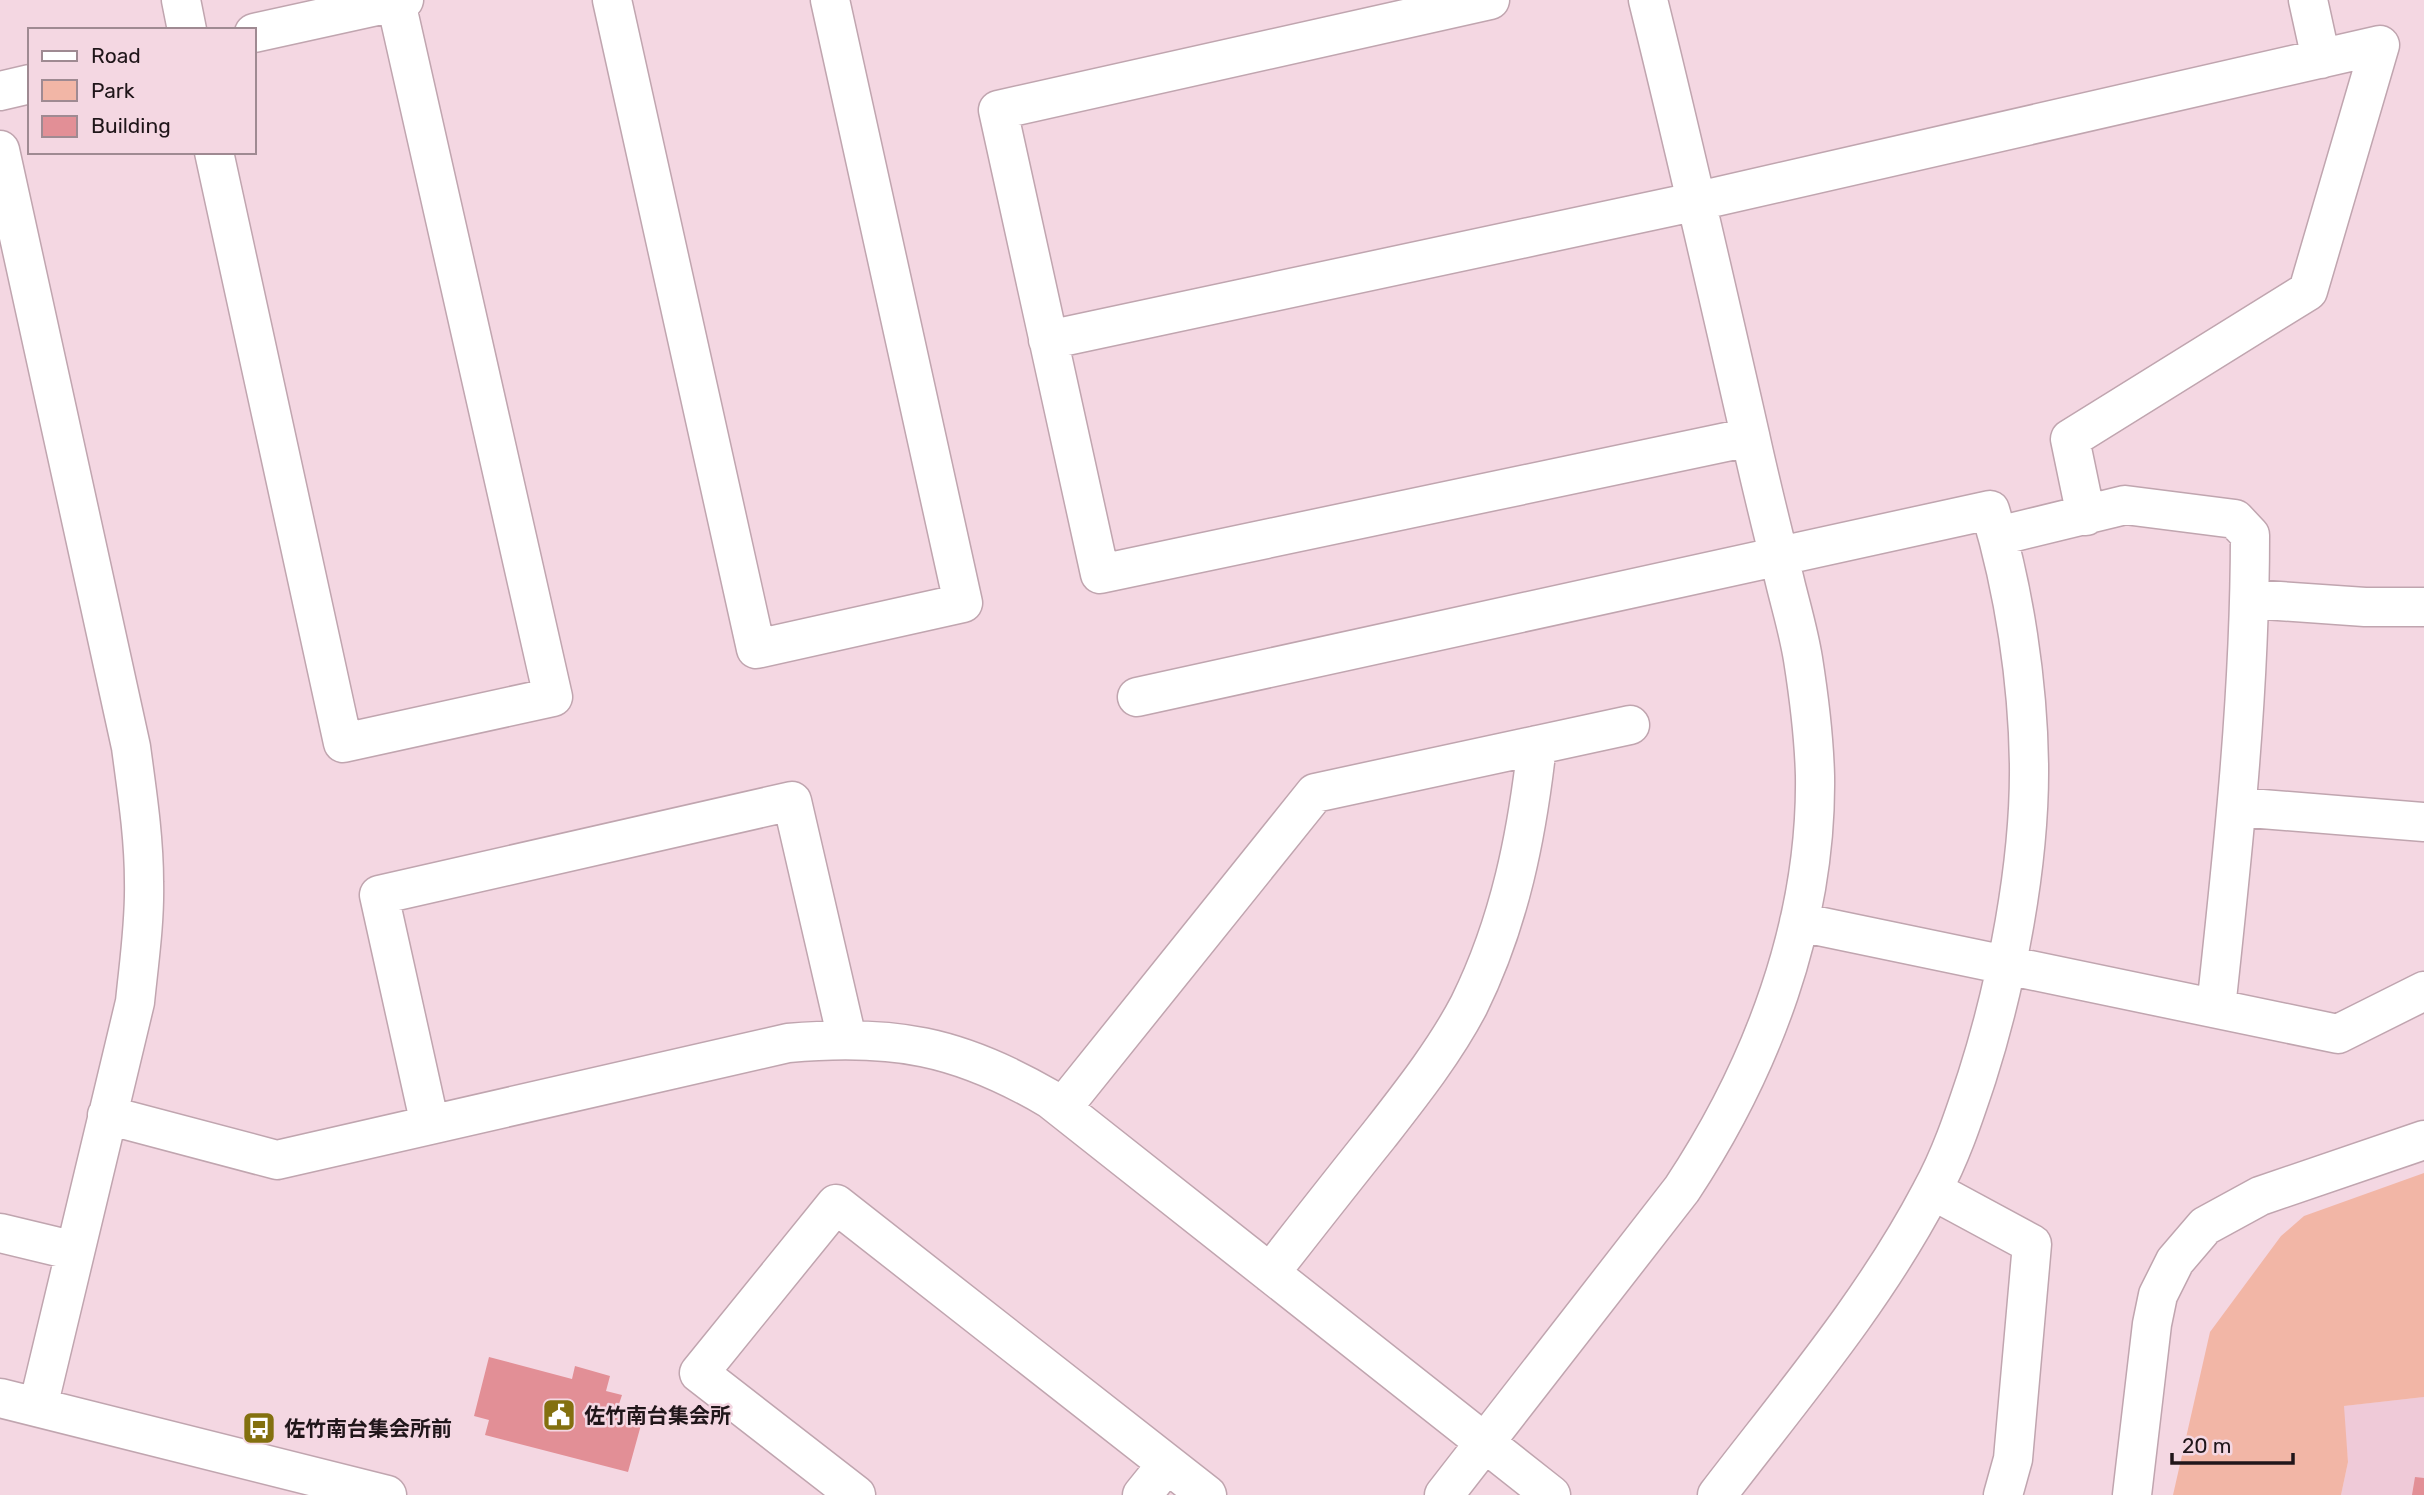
<svg xmlns="http://www.w3.org/2000/svg" width="2424" height="1495" viewBox="0 0 2424 1495" font-family="Rubik,'Noto Sans JP',sans-serif">
<style>
.built{fill:#efcad8}
.green{fill:#f2b6a6}
.building{fill:#e28f96}
.lines{fill:none;stroke-linecap:round;stroke-linejoin:round}
.minor-casing{stroke:#c0a5af;stroke-width:41}
.minor{stroke:#fff;stroke-width:38}
.labels{text-anchor:middle;dominant-baseline:central;stroke-width:5;stroke-linejoin:round;paint-order:stroke}
.poi-label{font-size:21px;font-weight:bold;fill:#20161a;stroke:#f4d7e2;text-anchor:start}
</style>
<rect width="100%" height="100%" fill="#f4d7e2"/>
<!-- built -->
<path class="built" d="M2424,1397V1495H2341L2348,1462L2343,1406Z"/>
<!-- green -->
<path class="green" d="M2424,1173V1397L2344,1406L2348,1462L2341,1495H2173L2210,1332L2281,1236L2304,1216Z"/>
<!-- building -->
<path class="building" d="M489,1357L572,1379L575,1366L610,1376L606,1391L622,1395L618,1407L644,1414L628,1472L485,1435L489,1420L474,1416Z
M2415,1477L2424,1478V1495H2412Z"/>
<g class="lines">
<defs>
<path id="minor" d="M181,0L187,30
M612,0L756,649L963,603L830,0
M1490,0L998,110L1100,574L1750,437
M2308,0L2321,59
M254,33L404,0
M0,91L30,84
M0,150L131,747C137,792 144,837 144,882C145,922 139,962 135,1002L38,1407
M214,152L343,743L553,697L396,2
M1048,340L1698,201L2380,45L2308,291L2070,439L2086,516
M1998,536L2125,505L2235,519L2250,535C2250,694 2233,851 2216,1008
M2250,599L2365,607H2424
M1137,697L1990,510C2014,589 2028,682 2029,765C2030,863 2007,983 1977,1077C1964,1116 1951,1156 1931,1192C1874,1301 1792,1397 1717,1495
M2237,807L2424,822
M1799,922L2338,1034L2424,991
M1062,1108L1315,793L1630,725
M107,1115L277,1160L788,1043C893,1034 958,1045 1050,1099L1551,1495
M430,1125L379,895L792,801L847,1039
M1932,1190L2032,1244L2013,1459L2003,1495
M0,1233L75,1251
M1270,1273C1306,1227 1342,1181 1379,1135C1411,1094 1445,1051 1469,1005C1510,922 1527,835 1537,745
M0,1398L387,1495
M856,1495L699,1373L836,1204L1207,1495
M1142,1495L1167,1464
M1444,1495L1682,1189C1762,1068 1817,924 1815,776C1814,737 1809,697 1803,659C1799,634 1792,610 1786,586C1774,536 1761,486 1750,435C1717,290 1684,145 1648,0
M2132,1495L2152,1324L2158,1295L2175,1261L2205,1226L2260,1196L2424,1140"/>
</defs>
<!-- minor casing -->
<use href="#minor" class="minor-casing"/>
<!-- minor -->
<use href="#minor" class="minor"/>
</g>
<!-- icons -->
<defs>
<symbol id="civic-square" viewBox="-11 -11 22 22"><rect x="-9" y="-9" width="18" height="18" rx="4" fill="#83700f" stroke="#f4d7e2"/><path d="M-.6-6.5H3V-4.5H.6V-3L4-1V1h2V6H-6V1h2V-1L-.6-3ZM-1.2 2.5V6h2.4V2.5Z" fill="#fff"/></symbol>
<symbol id="bus-square" viewBox="-11 -11 22 22"><rect x="-9" y="-9" width="18" height="18" rx="4" fill="#83700f" stroke="#f4d7e2"/><path d="M-5-6H5V4H4V6H2V4H-2V6H-4V4H-5ZM-3.5-4V0h7V-4ZM-3.5 1.2v1.5H-2V1.2ZM2 1.2v1.5H3.5V1.2Z" fill="#fff"/></symbol>
</defs>
<g fill-rule="evenodd">
<use href="#civic-square" x="540" y="1396" width="38" height="38"/>
<use href="#bus-square" x="240" y="1409" width="38" height="38"/>
</g>
<g class="labels">
<!-- poi labels -->
<g class="poi-label">
<text x="584" y="1415">佐竹南台集会所</text>
<text x="284" y="1428">佐竹南台集会所前</text>
</g>
</g>
<!-- legend -->
<rect x="28" y="28" width="228" height="126" fill="#f4d7e2" stroke="#9f8a92" stroke-width="2"/>
<rect x="42" y="51" width="35" height="10" fill="#ffffff" stroke="#9f8a92" stroke-width="2"/>
<text x="91" y="63" font-size="21" fill="#20161a">Road</text>
<rect x="42" y="80" width="35" height="21" fill="#f2b6a6" stroke="#9f8a92" stroke-width="2"/>
<text x="91" y="98" font-size="21" fill="#20161a">Park</text>
<rect x="42" y="116" width="35" height="21" fill="#e28f96" stroke="#9f8a92" stroke-width="2"/>
<text x="91" y="133" font-size="21" fill="#20161a">Building</text>
<!-- scale -->
<path d="M2172 1453v10h121v-10" fill="none" stroke="#20161a" stroke-width="3.5"/>
<text x="2182" y="1453" font-size="21" fill="#20161a" stroke="#f4d7e2" stroke-width="5" paint-order="stroke">20 m</text>
</svg>
